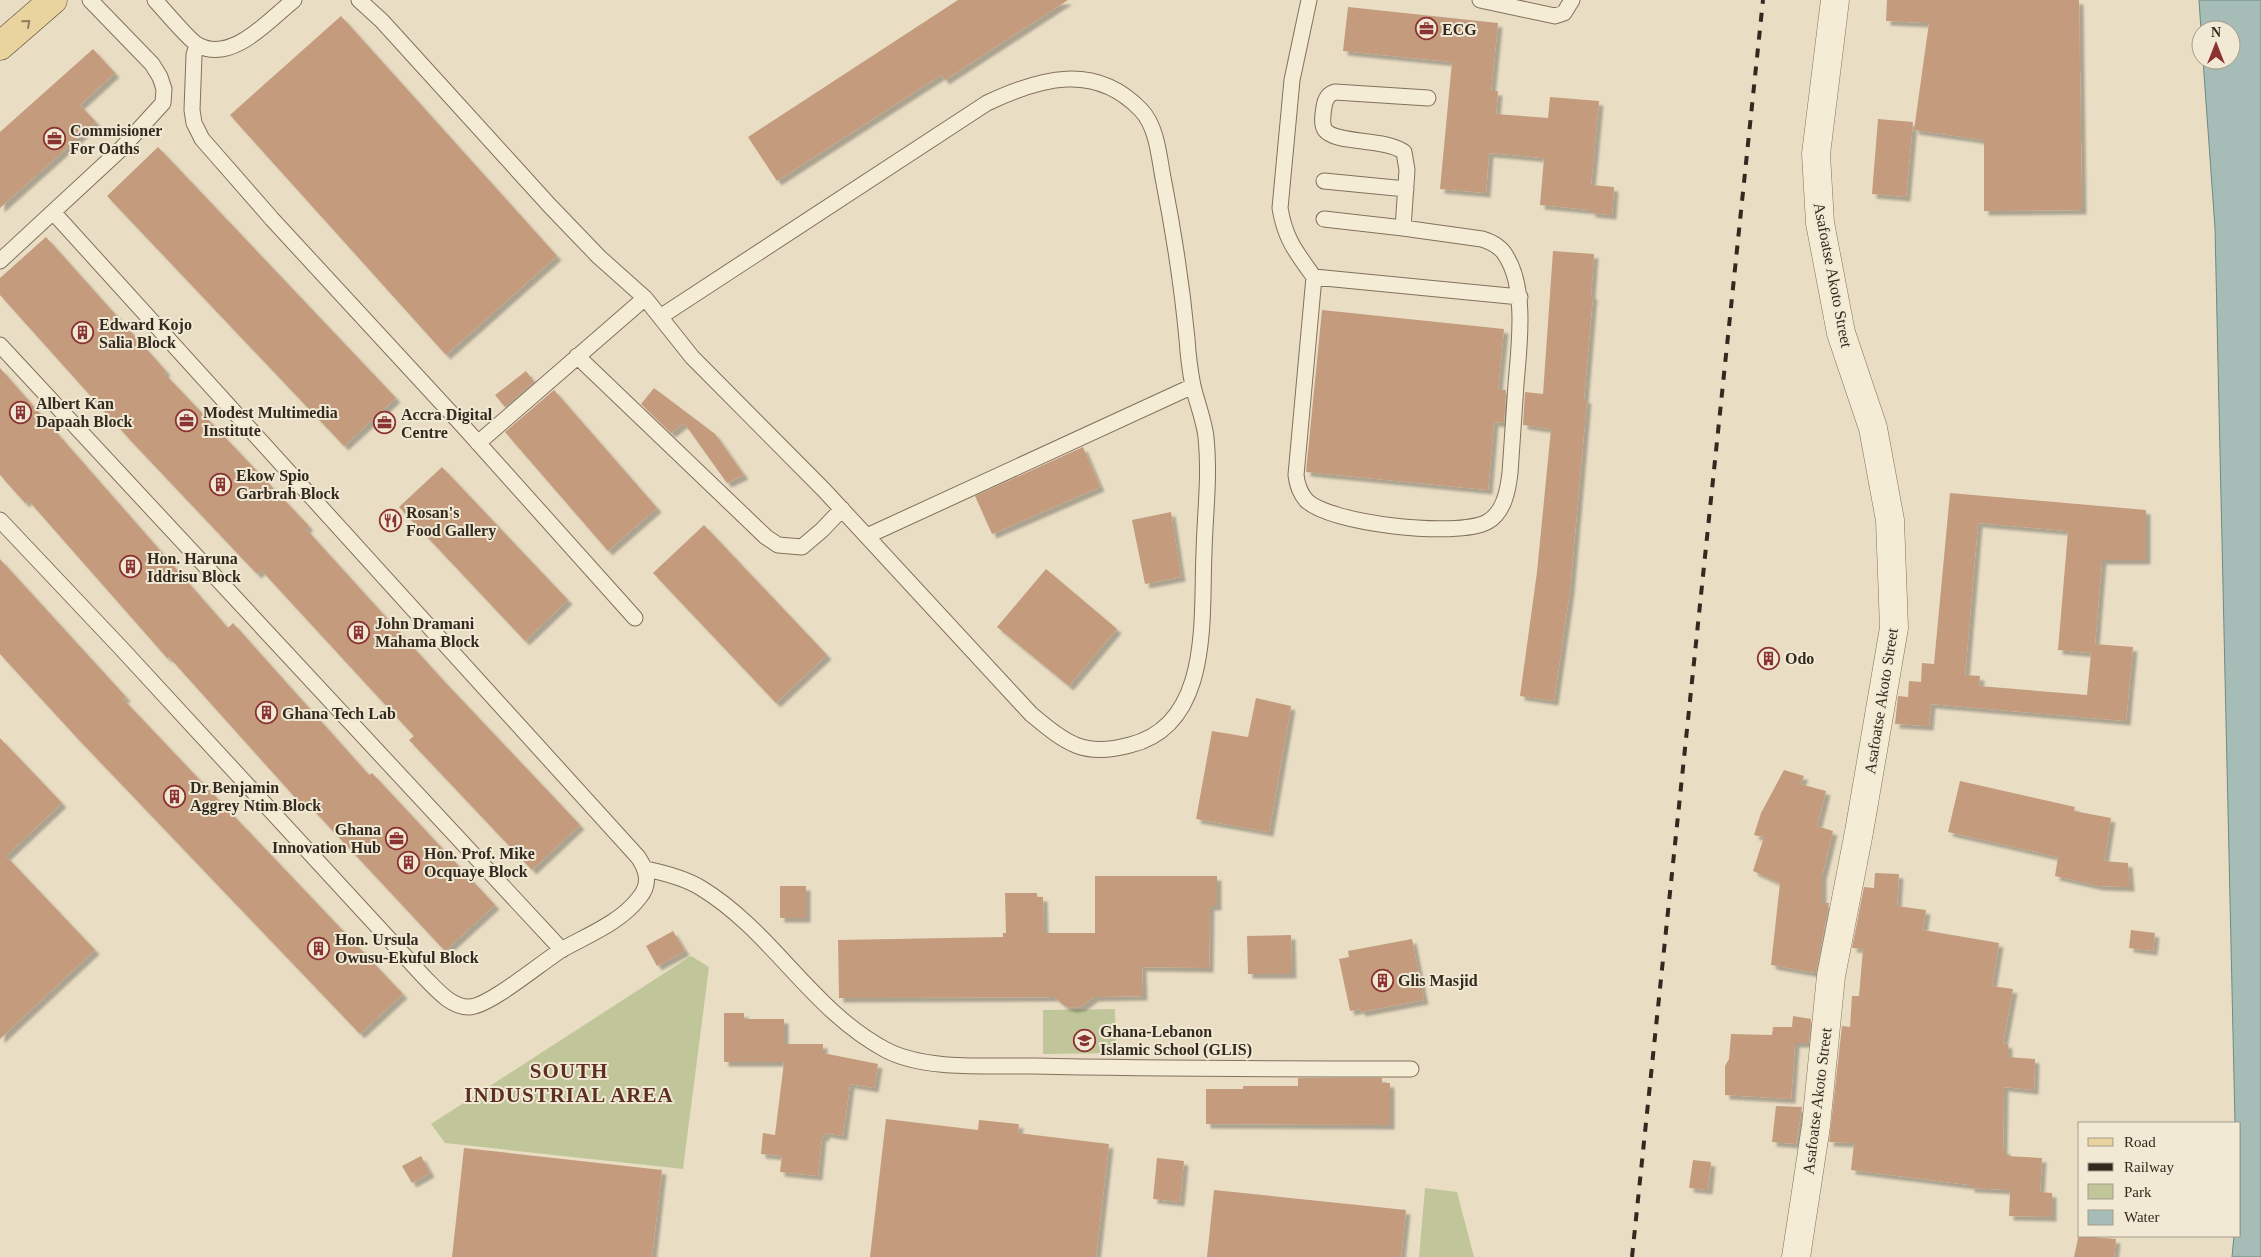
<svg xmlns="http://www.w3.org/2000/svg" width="2261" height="1257" viewBox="0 0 2261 1257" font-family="'Times New Roman',serif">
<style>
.green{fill:#c0c699}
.water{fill:#a5bdb6;stroke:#6d8a83}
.building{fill:#c49b7d;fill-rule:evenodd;filter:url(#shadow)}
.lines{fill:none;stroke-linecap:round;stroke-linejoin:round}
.lane-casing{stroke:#82715c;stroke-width:17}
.street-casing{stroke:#82715c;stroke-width:29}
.primary-casing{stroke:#503f30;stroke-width:29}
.lane{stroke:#f5ecd6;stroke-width:15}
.street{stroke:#f5ecd6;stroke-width:28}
.primary{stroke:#e9d39f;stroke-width:28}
.rail{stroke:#33291f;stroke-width:4;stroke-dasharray:9 9;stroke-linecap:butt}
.oneway{stroke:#8e7e5f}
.labels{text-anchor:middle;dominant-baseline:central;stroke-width:4;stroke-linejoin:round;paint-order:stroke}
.poi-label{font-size:16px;font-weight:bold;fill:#33291f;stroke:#f1e9d3;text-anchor:start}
.street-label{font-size:16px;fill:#33291f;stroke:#f1e9d3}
.district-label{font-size:21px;font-weight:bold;letter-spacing:1px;fill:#5c2f22;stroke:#f1e9d3}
</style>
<defs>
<filter id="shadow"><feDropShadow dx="4.5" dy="4.5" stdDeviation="1" flood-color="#0004"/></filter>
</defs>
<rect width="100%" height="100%" fill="#e9dec4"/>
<!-- green -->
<path class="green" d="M691,956L709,967L683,1169L445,1143L431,1124Z
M1115,1009L1116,1053L1043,1054V1010Z
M1425,1188L1457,1192L1474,1257H1419Z"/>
<!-- water -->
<path class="water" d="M2199,0H2261V1257H2232L2234,1236H2240V1123H2235L2215,228L2203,60H2231V30H2201Z"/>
<!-- building -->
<path class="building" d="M958,0H1068L945,80L941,75L777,181L748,137Z
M1887,0H2079L2082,210L1984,211V140L1914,130L1929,23L1886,21Z
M1348,7L1498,23L1491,91H1498L1496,114L1548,118L1550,97L1599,101L1591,185L1614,187L1612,215L1591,213V210L1540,205L1544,158L1489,153L1486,193L1440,189L1452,62L1343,51Z
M341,16L557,256L446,355L230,115Z
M93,49L115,73L80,105L96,122L0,208V132Z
M1878,119L1913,122L1906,197L1872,194Z
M158,147L396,398L344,446L107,196Z
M46,237L166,371L164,373L309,526L306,529L442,679L580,825L532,870L409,740L414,736L261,570L257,574L131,441L0,295V278Z
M1553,251L1594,254L1591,295H1593L1584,399H1587L1570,590L1554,701L1520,696L1537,572L1551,429L1523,425L1525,392L1543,394Z
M1322,310L1504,329L1498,389L1506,390L1504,423L1494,422L1488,490L1306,472Z
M0,368L228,628L233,623L369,775L372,773L495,905L445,951L304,800L300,803L169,657L167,658L28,500L25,503L0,475Z
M526,371L534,382L505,407L495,395Z
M654,388L715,434L744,475L727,483L684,423L671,433L641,404Z
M554,390L657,508L608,551L505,432Z
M1083,447L1100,487L992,534L975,496Z
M442,467L568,600L525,641L399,507Z
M1950,493L2146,510V560H2102L2095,644L2133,647L2126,721L1931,704L1929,726L1895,724L1898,696L1908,697L1909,681L1921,682L1922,663L1934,664ZM1978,523L2068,531L2058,650L2091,653L2087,695L1979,686L1980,676L1965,675Z
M1171,512L1181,577L1145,584L1132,520Z
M704,525L827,655L776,703L653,573Z
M0,559L126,697L123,699L403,994L360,1034L79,740L0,654Z
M1046,569L1117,629L1069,686L997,627Z
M1256,698L1291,706L1269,832L1196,819L1212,731L1248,737Z
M0,738L62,803L6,856L95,950L0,1039Z
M1784,770L1804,776L1800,784L1826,791L1817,826L1833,831L1822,876V903H1829L1816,973L1771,965L1780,883L1753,871L1764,837L1754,835L1761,813Z
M1960,781L2075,807L2074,811L2111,818L2104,861L2128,863L2130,887L2099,886L2055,876L2058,857L1948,832Z
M1875,873L1899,874L1897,906L1926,910L1923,930L1999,943L1992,986L2013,989L2003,1043L2008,1044V1057L2035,1059L2034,1090L2004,1087L2003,1150H2006V1156L2042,1158L2040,1192L2052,1193V1217L2009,1216L2010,1190L1970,1188V1185L1851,1170L1854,1143L1829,1142L1842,1026L1850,1027L1852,996H1859L1863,949L1852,948L1864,887L1874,888Z
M1095,876H1217V906H1210L1209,968L1142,967L1143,996L1094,997L1082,1006L1073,1008L1065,1006L1054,997L839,998L838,940L1003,937V933H1006L1005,893H1037V897H1043L1044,933H1095Z
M780,886H806V918H780Z
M2131,930L2155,933L2153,951L2129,948Z
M673,931L685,951L657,966L646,946Z
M1291,935L1292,974H1248L1247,936Z
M1412,939L1424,1000L1361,1012L1360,1009L1350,1011L1339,959L1349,957L1348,951Z
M724,1013H744V1019H784V1044H823V1053L878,1064L874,1088L850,1084L843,1136L825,1133V1137L822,1136L818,1176L780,1172L782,1156L761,1154L763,1133L775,1135L784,1062H724Z
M1793,1016L1811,1019L1809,1043H1795L1791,1099L1725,1095V1066L1729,1059L1731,1034L1772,1035L1773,1027H1792Z
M1298,1078H1382V1083H1390V1125L1206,1124V1089H1243V1086H1298Z
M1776,1106L1802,1107L1796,1144L1772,1142Z
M886,1119L978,1130L979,1120L1019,1124L1018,1133L1109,1144L1096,1257H870Z
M464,1148L662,1170L652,1257H452Z
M421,1156L430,1173L412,1183L402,1166Z
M1157,1158L1184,1161L1180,1202L1153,1199Z
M1693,1160L1711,1162L1708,1190L1689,1188Z
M1214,1190L1406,1210L1401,1257H1207Z
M2079,1234L2080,1236L2116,1239L2114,1257H2074Z"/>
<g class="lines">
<defs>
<path id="lane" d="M155,0C163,9 190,41 198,45C232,64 270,19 294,0
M359,0L382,21L550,206L599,257L645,298L692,357L824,490L1031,714C1066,743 1083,758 1130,745C1212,725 1201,618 1204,552C1205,513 1210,476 1206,437C1204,420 1197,403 1193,386C1190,371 1188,354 1187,339C1182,286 1174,234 1164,183C1159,159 1158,128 1141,110C1095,62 1040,78 987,103L660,317
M1309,0L1292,80L1280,208C1285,239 1296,252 1314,277L1520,297
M1480,0L1555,16L1564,13L1572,0
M197,45L194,55L192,110L194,123L202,139L272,219L463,426L635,618
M1324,181L1406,189
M1324,219L1403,228
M0,261L121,149L163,103L164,89L160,77L152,64L90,0
M1314,277L1296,475C1297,484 1300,493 1306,500C1329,524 1457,538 1487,522C1504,513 1508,490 1510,473C1512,443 1514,414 1516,384C1519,347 1527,289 1506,256C1501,247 1492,242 1482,239L1403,228L1407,170L1404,152C1385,138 1335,144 1325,130C1321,124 1323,114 1324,107C1325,100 1328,94 1335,92L1428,98
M0,345L562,950
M577,356L766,537L778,545L802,547L822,530L842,509
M478,443L645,298
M0,520L121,648L425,978C437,990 451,1007 469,1007C489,1007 543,961 563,949C588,935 621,922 639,898C651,884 647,870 638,857L53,212
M867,536L1193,386
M646,869C665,873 685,878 701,888C772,931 812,1011 886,1050C926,1071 989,1065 1034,1066C1160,1069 1286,1069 1411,1069"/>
<path id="street" d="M1796,1257L1816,1126L1831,976L1859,832L1894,628L1890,520L1873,428L1841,333L1820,223L1816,154L1835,0"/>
<path id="primary" d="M0,46L53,0"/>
</defs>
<!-- lane casing -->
<use href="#lane" class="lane-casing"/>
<!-- street casing -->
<use href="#street" class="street-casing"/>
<!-- primary casing -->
<use href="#primary" class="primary-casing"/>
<!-- lane -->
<use href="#lane" class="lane"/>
<!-- street -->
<use href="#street" class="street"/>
<!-- primary -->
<use href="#primary" class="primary"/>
<!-- rail -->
<path class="rail" d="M1632,1257L1763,0"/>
</g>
<!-- one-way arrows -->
<defs><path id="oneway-chevron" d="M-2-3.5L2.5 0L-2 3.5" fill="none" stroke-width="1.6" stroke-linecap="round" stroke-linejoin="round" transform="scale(1.25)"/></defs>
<use class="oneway" href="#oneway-chevron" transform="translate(27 23) rotate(-41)"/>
<!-- icons -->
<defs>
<symbol id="office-ring" viewBox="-11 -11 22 22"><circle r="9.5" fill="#f1e9d3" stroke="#8b3232" stroke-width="1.5"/><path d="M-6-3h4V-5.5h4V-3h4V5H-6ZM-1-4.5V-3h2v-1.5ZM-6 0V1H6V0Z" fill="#8b3232"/></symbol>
<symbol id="building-ring" viewBox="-11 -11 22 22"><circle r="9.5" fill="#f1e9d3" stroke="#8b3232" stroke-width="1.5"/><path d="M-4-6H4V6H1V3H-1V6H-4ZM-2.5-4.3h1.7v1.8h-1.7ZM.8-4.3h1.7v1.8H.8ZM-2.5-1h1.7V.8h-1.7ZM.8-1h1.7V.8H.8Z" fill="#8b3232"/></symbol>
<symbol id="restaurant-ring" viewBox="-11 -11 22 22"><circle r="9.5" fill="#f1e9d3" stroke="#8b3232" stroke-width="1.5"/><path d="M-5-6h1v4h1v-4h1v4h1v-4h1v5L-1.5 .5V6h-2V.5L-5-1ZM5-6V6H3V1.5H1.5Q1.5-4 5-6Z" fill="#8b3232"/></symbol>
<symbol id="school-ring" viewBox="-11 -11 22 22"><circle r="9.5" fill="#f1e9d3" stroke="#8b3232" stroke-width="1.5"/><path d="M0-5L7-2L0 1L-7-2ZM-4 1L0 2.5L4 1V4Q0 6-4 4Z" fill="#8b3232"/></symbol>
</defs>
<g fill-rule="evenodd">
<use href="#office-ring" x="1414" y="16" width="25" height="25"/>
<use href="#office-ring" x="42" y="126" width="25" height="25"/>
<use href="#building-ring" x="70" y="320" width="25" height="25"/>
<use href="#building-ring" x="8" y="400" width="25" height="25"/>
<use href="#office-ring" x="174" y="408" width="25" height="25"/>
<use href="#office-ring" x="372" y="410" width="25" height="25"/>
<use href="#building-ring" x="208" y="472" width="25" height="25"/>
<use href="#restaurant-ring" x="378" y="508" width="25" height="25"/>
<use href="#building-ring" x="118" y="554" width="25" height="25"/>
<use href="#building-ring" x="346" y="620" width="25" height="25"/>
<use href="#building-ring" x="1756" y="646" width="25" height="25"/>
<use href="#building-ring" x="254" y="700" width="25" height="25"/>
<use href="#building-ring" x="162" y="784" width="25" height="25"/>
<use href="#office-ring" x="384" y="826" width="25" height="25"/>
<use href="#building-ring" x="396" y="850" width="25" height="25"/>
<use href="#building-ring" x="306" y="936" width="25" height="25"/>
<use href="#building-ring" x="1370" y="968" width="25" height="25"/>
<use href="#school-ring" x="1072" y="1028" width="25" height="25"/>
</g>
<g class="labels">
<!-- poi labels -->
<g class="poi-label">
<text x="1442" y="29">ECG</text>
<text x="70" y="130">Commisioner<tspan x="70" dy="18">For Oaths</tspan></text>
<text x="99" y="324">Edward Kojo<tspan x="99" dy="18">Salia Block</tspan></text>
<text x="36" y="403">Albert Kan<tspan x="36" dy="18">Dapaah Block</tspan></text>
<text x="203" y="412">Modest Multimedia<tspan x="203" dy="18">Institute</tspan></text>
<text x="401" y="414">Accra Digital<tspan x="401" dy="18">Centre</tspan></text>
<text x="236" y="475">Ekow Spio<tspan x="236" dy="18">Garbrah Block</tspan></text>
<text x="406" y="512">Rosan's<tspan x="406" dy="18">Food Gallery</tspan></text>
<text x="147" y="558">Hon. Haruna<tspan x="147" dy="18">Iddrisu Block</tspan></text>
<text x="375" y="623">John Dramani<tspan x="375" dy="18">Mahama Block</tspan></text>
<text x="1785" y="658">Odo</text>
<text x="282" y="713">Ghana Tech Lab</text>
<text x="190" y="787">Dr Benjamin<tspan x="190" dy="18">Aggrey Ntim Block</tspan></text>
<text x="381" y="829" text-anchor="end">Ghana<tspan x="381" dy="18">Innovation Hub</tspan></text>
<text x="424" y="853">Hon. Prof. Mike<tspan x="424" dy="18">Ocquaye Block</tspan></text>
<text x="335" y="939">Hon. Ursula<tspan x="335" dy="18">Owusu-Ekuful Block</tspan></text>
<text x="1398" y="980">Glis Masjid</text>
<text x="1100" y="1031">Ghana-Lebanon<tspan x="1100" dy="18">Islamic School (GLIS)</tspan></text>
</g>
<!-- street labels -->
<g class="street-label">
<text transform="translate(1833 275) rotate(79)">Asafoatse Akoto Street</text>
<text transform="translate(1881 701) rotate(-81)">Asafoatse Akoto Street</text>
<text transform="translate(1817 1101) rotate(-83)">Asafoatse Akoto Street</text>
</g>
<!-- district labels -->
<g class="district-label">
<text x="569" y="1071">SOUTH<tspan x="569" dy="24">INDUSTRIAL AREA</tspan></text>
</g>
</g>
<!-- legend -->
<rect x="2078" y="1122" width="162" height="115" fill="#f1e9d3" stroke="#a59c8b"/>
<rect x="2088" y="1138" width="25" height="8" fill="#e9d39f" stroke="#a59c8b"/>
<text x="2124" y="1147" font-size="15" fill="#33291f">Road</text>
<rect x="2088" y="1163" width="25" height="8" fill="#33291f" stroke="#a59c8b"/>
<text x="2124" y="1172" font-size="15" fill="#33291f">Railway</text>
<rect x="2088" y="1184" width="25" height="15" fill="#c0c699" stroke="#a59c8b"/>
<text x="2124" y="1197" font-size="15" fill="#33291f">Park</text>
<rect x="2088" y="1210" width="25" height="15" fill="#a5bdb6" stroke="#a59c8b"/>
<text x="2124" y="1222" font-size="15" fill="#33291f">Water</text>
<!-- north arrow -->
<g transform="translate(2216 45)"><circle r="24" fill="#f1e9d3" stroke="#a59c8b"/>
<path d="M0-4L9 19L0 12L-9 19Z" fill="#8b3232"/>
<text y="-8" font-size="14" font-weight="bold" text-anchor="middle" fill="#33291f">N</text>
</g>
</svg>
